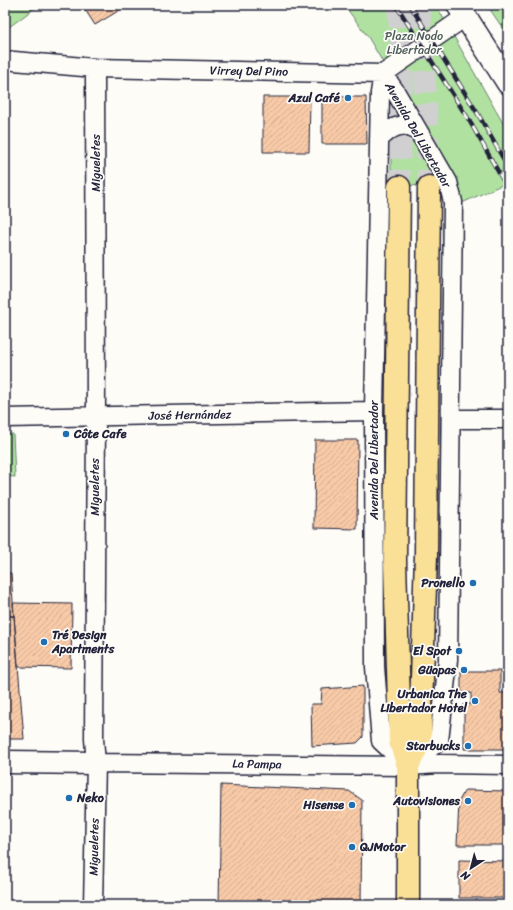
<svg xmlns="http://www.w3.org/2000/svg" width="513" height="910" viewBox="0 0 513 910" font-family="Sriracha,sans-serif">
<style>
.green{fill:#b0e1a1;stroke:#69826e}
.building{fill:url(#building-hatch);stroke:#22223b}
.lines{fill:none;stroke-linecap:round;stroke-linejoin:round}
.primary-tunnel{stroke:#d1d0d1;stroke-width:22;stroke-dasharray:22 11;stroke-linecap:butt}
.street-casing{stroke:#22223b;stroke-width:21}
.secondary-casing{stroke:#22223b;stroke-width:25}
.primary-casing{stroke:#22223b;stroke-width:25}
.street{stroke:#fdfcf7;stroke-width:18}
.secondary{stroke:#fdfcf7;stroke-width:22}
.primary{stroke:#fadf96;stroke-width:22}
.rail-casing{stroke:#22223b;stroke-width:4.5}
.rail{stroke:#fdfcf7;stroke-width:3;stroke-dasharray:9;stroke-linecap:butt}
.poi-dot{fill:#1f6fb2;stroke:#fdfcf7;stroke-width:1.5}
.labels{text-anchor:middle;dominant-baseline:central;stroke-width:3.5;stroke-linejoin:round;paint-order:stroke}
.park-label{font-size:12px;fill:#4d5b5a;stroke:#fdfcf7}
.street-label{font-size:12px;fill:#22223b;stroke:#fdfcf7}
.poi-label{font-size:12px;font-weight:bold;fill:#22223b;stroke:#fdfcf7;text-anchor:end}
</style>
<defs>
<pattern id="building-hatch" width="6" height="6" patternUnits="userSpaceOnUse"><rect width="6" height="6" fill="#f8caa7"/><path d="M-1 1l2-2M0 6l6-6M5 7l2-2" fill="none" stroke="#d4ad91"/></pattern>
</defs>
<rect width="100%" height="100%" fill="#fdfcf7"/>
<filter id="ink" filterUnits="userSpaceOnUse"><feTurbulence type="fractalNoise" baseFrequency=".025" numOctaves="2"/><feDisplacementMap in="SourceGraphic" scale="8" xChannelSelector="R" yChannelSelector="G"/><feConvolveMatrix kernelMatrix="1 2 1 2 8 2 1 2 1" color-interpolation-filters="sRGB"/></filter>
<g filter="url(#ink)">
<!-- green -->
<path class="green" d="M5,5H39L5,30Z
M344,5H436L508,132V182L462,203L458,190L368,37Z
M487,5H508V36Z
M404,140L413,142L426,158L443,185L391,186V147L396,141Z
M5,434H13L15,477L5,476Z"/>
<!-- building -->
<path class="building" d="M82,5H128L95,25Z
M263,97H310L309,152H263Z
M322,97H366L367,144H322Z
M315,440H358L357,529L314,528Z
M5,573H11L14,616H5Z
M13,603L72,604L71,668L18,667Z
M5,616H14L24,739H5Z
M461,671H500V693H508V749H464V704H471V693L461,692Z
M363,686V737L357,743L312,746L311,704H321L322,689Z
M221,785L349,791L362,800L361,905H219Z
M465,790L508,791V845H457L459,801Z
M459,860L508,861V898H459Z"/>
<g class="lines">
<!-- primary-tunnel -->
<path class="primary-tunnel" d="M398,5C404,66 401,127 399,187
M419,5L426,100L429,187"/>
<defs>
<path id="street" d="M14,61L95,68L383,74L465,17
M383,74L395,91L448,182L453,202L448,660L439,741L410,764
M383,74L380,93L374,411L375,667L381,741L408,766
M379,139C387,132 395,124 406,126C409,126 414,130 418,131
M5,418L374,411
M451,419H508
M96,763L408,766L439,764L508,765
M93,905L96,763L94,739L96,417L95,68"/>
<path id="secondary" d="M458,5L508,83
M5,762L96,763"/>
<path id="primary" d="M399,187L395,561L400,741L408,766V905
M408,766L420,741L426,555L429,187"/>
</defs>
<!-- street casing -->
<use href="#street" class="street-casing"/>
<!-- secondary casing -->
<use href="#secondary" class="secondary-casing"/>
<!-- primary casing -->
<use href="#primary" class="primary-casing"/>
<!-- street -->
<use href="#street" class="street"/>
<!-- secondary -->
<use href="#secondary" class="secondary"/>
<!-- primary -->
<use href="#primary" class="primary"/>
<defs>
<path id="rail" d="M396,5L469,120L508,189
M410,5L478,114L508,167"/>
</defs>
<!-- rail casing -->
<use href="#rail" class="rail-casing"/>
<!-- rail -->
<use href="#rail" class="rail"/>
</g>
</g>
<!-- markers -->
<g class="poi-dot">
<circle cx="348" cy="98" r="4"/>
<circle cx="66" cy="434" r="4"/>
<circle cx="473" cy="583" r="4"/>
<circle cx="44" cy="642" r="4"/>
<circle cx="459" cy="651" r="4"/>
<circle cx="464" cy="670" r="4"/>
<circle cx="475" cy="701" r="4"/>
<circle cx="468" cy="746" r="4"/>
<circle cx="69" cy="798" r="4"/>
<circle cx="468" cy="801" r="4"/>
<circle cx="352" cy="805" r="4"/>
<circle cx="352" cy="847" r="4"/>
</g>
<g class="labels">
<!-- park labels -->
<g class="park-label">
<text x="414" y="36">Plaza Nodo<tspan x="414" dy="14">Libertador</tspan></text>
</g>
<!-- street labels -->
<g class="street-label">
<text transform="translate(249 71) rotate(1)">Virrey Del Pino</text>
<text transform="translate(418 135) rotate(60)">Avenida Del Libertador</text>
<text transform="translate(96 163) rotate(-90)">Migueletes</text>
<text transform="translate(190 415) rotate(-1)">José Hernández</text>
<text transform="translate(374 460) rotate(-90)">Avenida Del Libertador</text>
<text transform="translate(95 487) rotate(-90)">Migueletes</text>
<text transform="translate(257 764) rotate(1)">La Pampa</text>
<text transform="translate(94 847) rotate(-89)">Migueletes</text>
</g>
<!-- poi labels -->
<g class="poi-label">
<text x="340" y="98">Azul Café</text>
<text x="74" y="434" text-anchor="start">Côte Cafe</text>
<text x="465" y="583">Pronello</text>
<text x="52" y="635" text-anchor="start">Tré Design<tspan x="52" dy="14">Apartments</tspan></text>
<text x="451" y="651">El Spot</text>
<text x="456" y="670">Güapas</text>
<text x="467" y="694">Urbanica The<tspan x="467" dy="14">Libertador Hotel</tspan></text>
<text x="460" y="746">Starbucks</text>
<text x="77" y="798" text-anchor="start">Neko</text>
<text x="460" y="801">Autovisiones</text>
<text x="344" y="805">Hisense</text>
<text x="360" y="847" text-anchor="start">QJMotor</text>
</g>
</g>
<!-- margin -->
<rect width="513" height="910" fill="none" stroke="#fdfcf7" stroke-width="20"/>
<rect x="10" y="10" width="493" height="890" fill="none" stroke="#22223b" stroke-width="1.5" filter="url(#ink)"/>
<!-- north arrow -->
<g transform="translate(471 868) rotate(216)" stroke="#fdfcf7" stroke-width="3" paint-order="stroke">
<path d="M0-3L7 15L0 10L-7 15Z" fill="#22223b"/>
<text y="-6" font-size="11" font-weight="bold" text-anchor="middle" fill="#22223b">N</text>
</g>
</svg>
